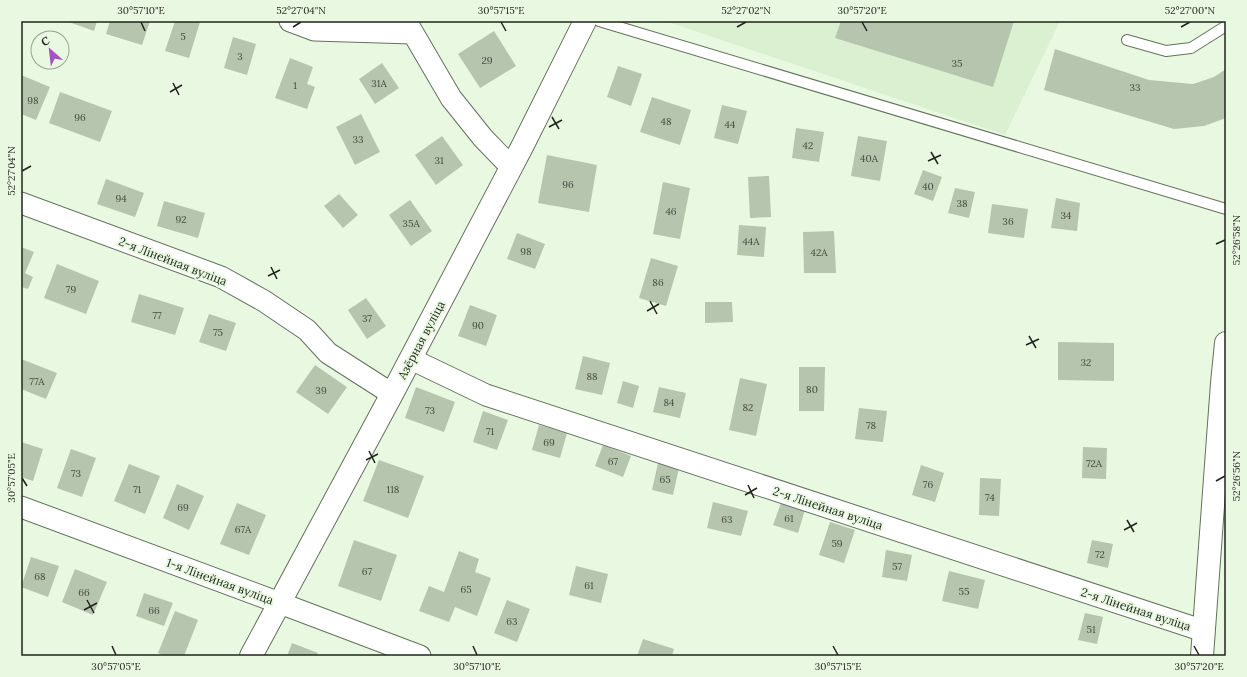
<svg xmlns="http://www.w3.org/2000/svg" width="1247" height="677" viewBox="0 0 1247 677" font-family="Lora,serif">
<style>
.built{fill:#dbefd1}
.building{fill:#b6c5ae}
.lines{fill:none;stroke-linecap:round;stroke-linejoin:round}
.lane-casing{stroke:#64725d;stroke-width:12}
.street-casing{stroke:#64725d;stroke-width:23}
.secondary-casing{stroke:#64725d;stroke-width:24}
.lane{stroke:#fff;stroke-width:10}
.street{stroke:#fff;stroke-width:21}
.secondary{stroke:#fff;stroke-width:22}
.ticks{fill:none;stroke:#1e241b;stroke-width:1.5}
.labels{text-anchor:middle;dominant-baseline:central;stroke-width:4;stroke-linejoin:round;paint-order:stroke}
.number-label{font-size:10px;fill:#444c40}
.street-label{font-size:12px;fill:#1e241b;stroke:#e9f9e1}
.neatline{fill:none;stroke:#1e241b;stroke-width:1.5}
.ticks-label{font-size:10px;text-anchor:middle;fill:#1e241b}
</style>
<rect width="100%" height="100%" fill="#e9f9e1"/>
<!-- built -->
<path class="built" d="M665,21H1060L1005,135Z"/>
<!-- building -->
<path class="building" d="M66,21H97L94,31Z
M110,21H150L142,45L106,34Z
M175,21L200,22L189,58L165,51Z
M841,21H1014L993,87L835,38Z
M494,31L516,66L480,88L458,54Z
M233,37L256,44L247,75L224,68Z
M1055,49L1149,80L1193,84L1214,77L1226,69V118L1204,126L1174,129L1044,90Z
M290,58L313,67L307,84L315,87L307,109L275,98Z
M382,63L399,88L375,104L359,79Z
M618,66L642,74L631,106L607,97Z
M21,75L50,87L36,120L21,114Z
M60,92L112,111L100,142L49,123Z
M652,97L691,110L680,145L640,132Z
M722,105L747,111L738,144L714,138Z
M361,114L380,152L355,165L336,127Z
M796,128L824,132L819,162L792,158Z
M442,136L463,165L436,185L415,155Z
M858,136L887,141L880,181L851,176Z
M547,155L597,165L589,212L538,203Z
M923,170L942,177L933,201L914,194Z
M769,176L771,217L750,218L748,177Z
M106,179L144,193L135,217L97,204Z
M663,182L690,188L680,239L653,234Z
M955,188L975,192L969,218L948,213Z
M339,194L358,215L343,228L324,206Z
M1056,198L1080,203L1077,231L1051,228Z
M410,200L432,231L411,246L389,215Z
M164,201L205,213L198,238L157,226Z
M992,204L1028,209L1024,238L988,233Z
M739,225L766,227L764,257L737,255Z
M834,231L836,273H804L803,232Z
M517,233L545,244L535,269L507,259Z
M21,247L34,252L25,273L33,277L28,289L21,287Z
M651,258L678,266L666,306L639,298Z
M57,264L99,281L86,314L44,298Z
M139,294L184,308L175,335L131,322Z
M366,298L386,326L367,339L348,310Z
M705,302H732L733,322L705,323Z
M470,305L497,315L486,346L458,336Z
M209,314L236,323L226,351L199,342Z
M1058,342L1114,343V381L1058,380Z
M583,356L610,363L602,395L575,389Z
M21,359L57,373L46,399L21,389Z
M315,365L347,387L328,414L296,392Z
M799,367H825L824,411H799Z
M740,378L767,384L756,436L729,430Z
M623,381L639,386L633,408L617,403Z
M416,387L455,402L444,432L405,418Z
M659,387L686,393L680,418L653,412Z
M859,408L887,411L883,442L855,439Z
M483,411L508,420L497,450L473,442Z
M539,425L567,433L560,458L532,450Z
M21,442L43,449L33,481L21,477Z
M603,445L631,456L623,477L595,466Z
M1083,447L1107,448L1106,479L1082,478Z
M71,449L96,458L82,497L57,488Z
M379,460L424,476L408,518L363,501Z
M658,463L679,468L673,495L652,490Z
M129,464L160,476L145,514L114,501Z
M921,465L944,473L935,502L912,495Z
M980,478L1001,479L999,516L979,515Z
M177,484L204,496L189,530L163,518Z
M713,502L748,511L741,536L707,528Z
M237,503L266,515L249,555L220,544Z
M781,503L805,510L798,533L773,525Z
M830,522L855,530L844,563L819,555Z
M354,540L397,555L381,601L338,586Z
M1092,540L1113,544L1108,568L1087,563Z
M886,550L912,555L907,581L882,577Z
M459,551L479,559L475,572L491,578L477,616L455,607L449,622L419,611L429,586L444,592Z
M31,557L59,566L48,597L21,587Z
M576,566L608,574L601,603L569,595Z
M75,569L107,582L93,615L62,602Z
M949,571L985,580L978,609L942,601Z
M144,593L173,603L164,626L136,616Z
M507,600L530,609L517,642L494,633Z
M175,611L198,620L184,656H165L158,653Z
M1085,613L1103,617L1097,644L1078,640Z
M643,639L674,649L672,656H637Z
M292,643L318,653L316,656H287Z"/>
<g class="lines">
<defs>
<path id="lane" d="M599,21L1226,209
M1127,40L1166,51L1191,48L1226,26"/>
<path id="street" d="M290,21L314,30L412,33
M406,21L451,98L483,138L511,167
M21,203L221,277L264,301L307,330L328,353L392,394
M411,359L486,395L1204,631
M21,507L293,608L420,656"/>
<path id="secondary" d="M251,656L392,394L523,145L585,21
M1202,656L1222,383L1226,343"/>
</defs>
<!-- lane casing -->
<use href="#lane" class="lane-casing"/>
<!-- street casing -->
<use href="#street" class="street-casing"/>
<!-- secondary casing -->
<use href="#secondary" class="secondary-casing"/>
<!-- lane -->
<use href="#lane" class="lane"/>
<!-- street -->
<use href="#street" class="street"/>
<!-- secondary -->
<use href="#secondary" class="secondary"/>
</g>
<!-- ticks -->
<path class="ticks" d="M141,22L145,31M501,22L506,31M862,22L867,31M293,27L301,22M737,27L746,22M1181,27L1190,22M173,83L179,95M170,92L182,85M552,117L559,129M549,127L562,120M931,152L938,164M928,161L941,155M22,171L31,166M1216,244L1225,240M271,267L277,279M268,276L280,270M650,301L657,314M647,311L659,304M1029,336L1036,348M1026,345L1039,339M369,451L375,463M366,460L378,454M22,478L27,486M1216,481L1225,476M748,485L754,498M745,495L757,488M1127,520L1134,532M1124,530L1137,523M87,600L94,613M84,610L97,603M112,646L116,655M473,646L477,655M833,646L838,655M1194,646L1199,655"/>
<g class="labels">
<!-- number labels -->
<g class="number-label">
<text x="183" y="36">5</text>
<text x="240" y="56">3</text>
<text x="487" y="60">29</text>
<text x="957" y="63">35</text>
<text x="379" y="83">31А</text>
<text x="295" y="85">1</text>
<text x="1135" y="87">33</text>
<text x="33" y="100">98</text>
<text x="80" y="117">96</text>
<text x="666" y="121">48</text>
<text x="730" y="124">44</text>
<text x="358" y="139">33</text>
<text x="808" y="145">42</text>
<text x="869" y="158">40А</text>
<text x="439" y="160">31</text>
<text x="568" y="184">96</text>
<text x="928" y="186">40</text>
<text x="121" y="198">94</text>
<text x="962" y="203">38</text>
<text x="671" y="211">46</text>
<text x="1066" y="215">34</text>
<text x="181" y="219">92</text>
<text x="1008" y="221">36</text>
<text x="411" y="223">35А</text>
<text x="751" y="241">44А</text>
<text x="526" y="251">98</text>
<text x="819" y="252">42А</text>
<text x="658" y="282">86</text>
<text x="71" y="289">79</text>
<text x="157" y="315">77</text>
<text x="367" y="318">37</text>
<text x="478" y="325">90</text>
<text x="218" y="332">75</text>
<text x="1086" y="362">32</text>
<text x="592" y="376">88</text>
<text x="37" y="381">77А</text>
<text x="812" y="389">80</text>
<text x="321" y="390">39</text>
<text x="669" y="402">84</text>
<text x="748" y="407">82</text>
<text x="430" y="410">73</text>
<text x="871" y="425">78</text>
<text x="490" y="431">71</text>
<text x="549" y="442">69</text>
<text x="613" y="461">67</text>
<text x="1094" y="463">72А</text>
<text x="76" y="473">73</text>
<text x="665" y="479">65</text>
<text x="928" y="484">76</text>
<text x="137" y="489">71</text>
<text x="393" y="489">118</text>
<text x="990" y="497">74</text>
<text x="183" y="507">69</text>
<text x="789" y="518">61</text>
<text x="727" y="519">63</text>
<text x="243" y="529">67А</text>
<text x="837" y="543">59</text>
<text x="1100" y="554">72</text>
<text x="897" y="566">57</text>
<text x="367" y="571">67</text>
<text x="40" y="576">68</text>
<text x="589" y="585">61</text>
<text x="466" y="589">65</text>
<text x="964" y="591">55</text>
<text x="84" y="592">66</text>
<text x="154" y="610">66</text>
<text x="512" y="621">63</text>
<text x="1091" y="629">51</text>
</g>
<!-- street labels -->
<g class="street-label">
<text transform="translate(173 261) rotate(21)">2-я Лінейная вуліца</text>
<text transform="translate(421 340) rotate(-62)">Азёрная вуліца</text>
<text transform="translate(828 508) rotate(18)">2-я Лінейная вуліца</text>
<text transform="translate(220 581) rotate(20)">1-я Лінейная вуліца</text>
<text transform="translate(1136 609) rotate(18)">2-я Лінейная вуліца</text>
</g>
</g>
<!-- border -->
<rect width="1247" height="677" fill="none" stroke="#e9f9e1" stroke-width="44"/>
<!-- north arrow -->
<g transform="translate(50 50) rotate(332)"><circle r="19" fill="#e9f9e1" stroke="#98a492"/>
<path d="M0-3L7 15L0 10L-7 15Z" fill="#a353c4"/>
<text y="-6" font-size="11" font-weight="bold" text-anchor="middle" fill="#1e241b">С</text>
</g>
<rect x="22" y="22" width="1203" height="633" class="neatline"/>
<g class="ticks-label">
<text x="141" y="14">30°57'10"E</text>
<text x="301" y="14">52°27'04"N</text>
<text x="501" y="14">30°57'15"E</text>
<text x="746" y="14">52°27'02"N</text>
<text x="862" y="14">30°57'20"E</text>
<text x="1190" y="14">52°27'00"N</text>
<text transform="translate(11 171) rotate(-90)" y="4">52°27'04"N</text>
<text transform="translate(1236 240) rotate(-90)" y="4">52°26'58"N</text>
<text transform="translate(1236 476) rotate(-90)" y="4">52°26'56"N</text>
<text transform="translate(11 478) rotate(-90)" y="4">30°57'05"E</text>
<text x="116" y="670">30°57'05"E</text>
<text x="477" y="670">30°57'10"E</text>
<text x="838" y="670">30°57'15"E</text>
<text x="1199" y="670">30°57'20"E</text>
</g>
</svg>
